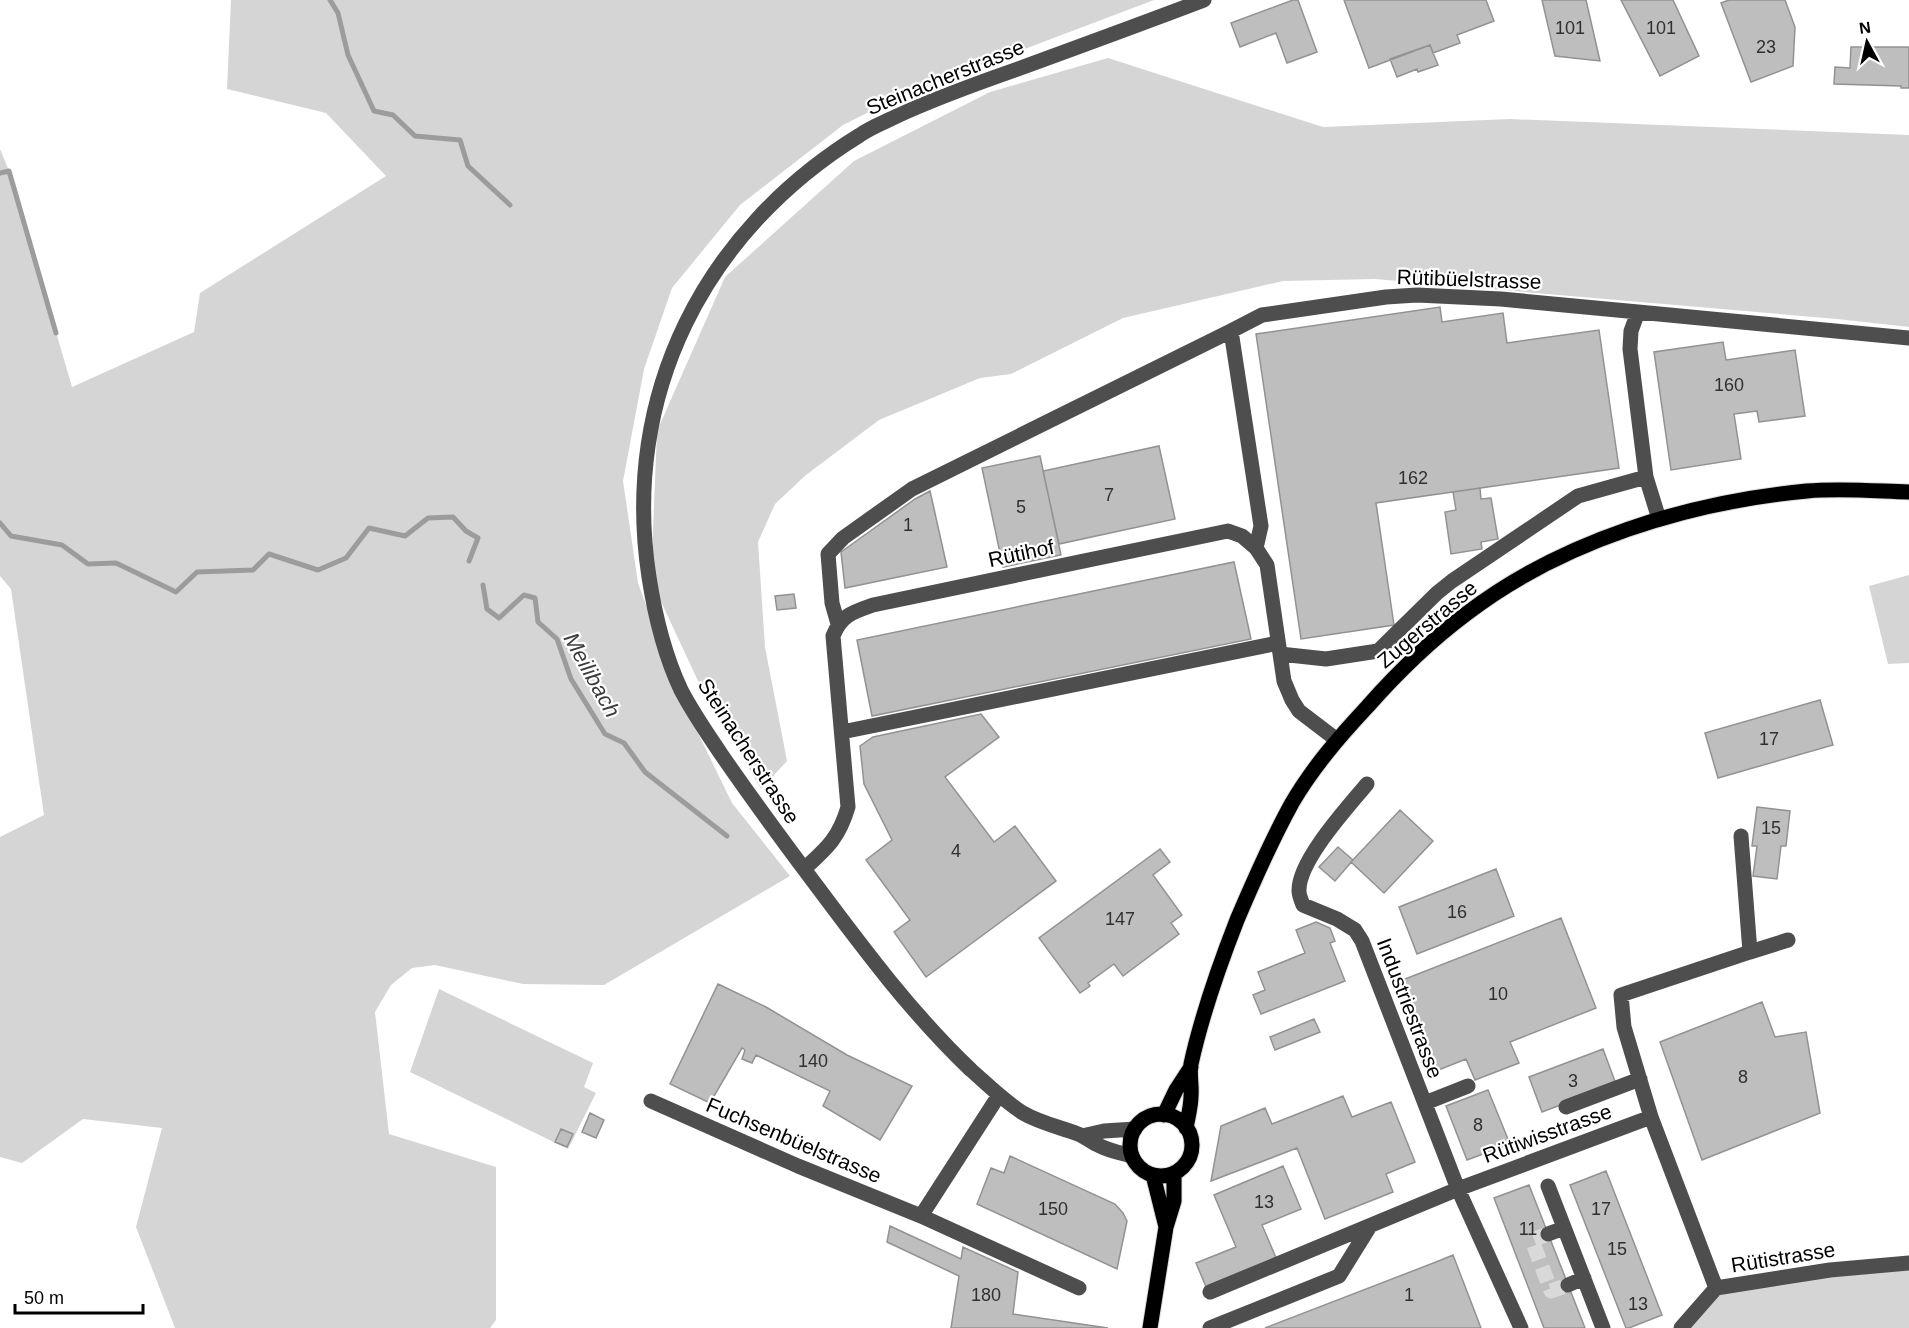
<svg xmlns="http://www.w3.org/2000/svg" width="1909" height="1328" viewBox="0 0 1909 1328" font-family="Arial,sans-serif">
<style>
.green{fill:#d5d5d5}
.lines{fill:none;stroke-linecap:round;stroke-linejoin:round}
.stream{stroke:#9c9c9c;stroke-width:5}
.building{fill:#bebebe;stroke:#929292;stroke-width:1.5}
.minor-tunnel{stroke:#d9d9d9;stroke-width:15;stroke-dasharray:15 8;stroke-linecap:butt}
.major-casing{stroke:#dbdbdb;stroke-width:17}
.minor{stroke:#4e4e4e;stroke-width:15}
.major{stroke:#000;stroke-width:15}
.labels{text-anchor:middle;dominant-baseline:central;stroke-width:4.5;stroke-linejoin:round;paint-order:stroke}
.number-label{font-size:18px;fill:#303030}
.street-label{font-size:21px;fill:#000;stroke:#fff}
.water-label{font-size:22px;font-style:italic;fill:#3d3d3d;stroke:#fff}
</style>
<rect width="100%" height="100%" fill="#fff"/>
<!-- green -->
<path class="green" d="M231,0H1154L903,95L843,125L740,205L672,288L644,369L623,481L638,583L677,690L732,803L790,876L604,985L523,984L435,965L412,968L391,985L375,1012L389,1134L496,1167V1320L490,1328H175L136,1227L162,1128L83,1119L22,1163L0,1157V837L44,815L11,589L0,576V149L9,171L72,387L194,332L200,293L386,176L326,113L227,89Z
M1108,58L1323,127L1510,119L1909,135V327L1837,319L1375,279L1283,281L1123,318L1011,374L980,378L879,420L806,475L775,504L758,542L765,647L787,761L761,789L698,681L651,580L657,431L725,277L854,161L990,92Z
M1909,575V663L1888,664L1869,586Z
M439,989L593,1063L584,1087L596,1093L568,1149L410,1072Z
M1909,1263V1328H1681L1716,1288Z"/>
<g class="lines">
<!-- stream -->
<path class="stream" d="M330,0L338,13L348,55L374,111L393,115L415,136L460,140L468,166L510,205
M0,173L9,171L56,333
M0,523L11,536L62,545L88,564L116,563L176,592L197,572L253,570L269,554L318,570L346,558L369,528L405,536L428,518L453,517L466,531L478,538L469,561
M483,585L487,609L499,618L524,595L535,598L538,622L557,639L571,679L605,734L624,743L645,772L727,836"/>
</g>
<!-- building -->
<path class="building" d="M1293,0H1298L1317,52L1287,63L1276,33L1240,47L1231,23Z
M1344,0H1486L1494,21L1457,35L1460,43L1433,53L1430,45L1369,68Z
M1542,0H1586L1600,61L1555,56Z
M1621,0H1673L1699,56L1660,76Z
M1729,0H1785L1795,27L1793,66L1751,82L1721,3Z
M1430,45L1438,65L1418,72L1417,69L1397,77L1390,59Z
M1851,47H1909V88H1901V86L1834,84L1835,67L1850,68Z
M1440,307L1442,322L1503,313L1507,343L1599,330L1619,468L1376,503L1394,625L1301,639L1256,334Z
M1723,342L1726,360L1795,350L1805,416L1759,422L1757,411L1734,414L1741,459L1671,470L1654,352Z
M1159,446L1175,519L1059,544L1043,471Z
M1040,456L1061,555L1003,567L982,468Z
M1480,488L1481,499L1491,498L1498,539L1481,542L1482,549L1451,554L1445,512L1456,510L1453,492Z
M930,491L947,567L845,588L841,552L915,499Z
M1234,562L1251,639L872,716L857,640Z
M794,594L796,608L777,610L775,596Z
M1820,700L1833,745L1718,778L1705,733Z
M981,714L999,737L945,777L994,842L1015,826L1056,881L926,977L894,932L910,920L866,860L892,840L864,784L860,746L873,737Z
M1757,807L1790,811L1786,846H1781L1777,879L1753,876L1757,846H1752Z
M1400,810L1433,841L1384,893L1351,862Z
M1338,847L1353,860L1335,881L1319,867Z
M1160,849L1170,862L1153,875L1182,915L1171,923L1179,934L1123,976L1114,964L1088,983L1090,986L1080,993L1039,938Z
M1496,869L1514,916L1417,954L1399,907Z
M1561,918L1596,1008L1510,1042L1519,1063L1475,1080L1466,1059L1436,1071L1400,981Z
M1316,922L1330,928L1335,941L1330,943L1345,981L1261,1014L1253,995L1265,990L1258,972L1305,953L1296,930Z
M718,984L766,1007L847,1055L912,1086L880,1140L823,1106L830,1091L756,1055L752,1063L742,1059L745,1050L742,1048L710,1103L670,1084Z
M1762,1002L1775,1037L1806,1032L1820,1113L1702,1160L1660,1042Z
M1314,1019L1320,1032L1275,1050L1270,1037Z
M1603,1049L1616,1084L1542,1112L1529,1077Z
M1488,1090L1510,1144L1467,1160L1446,1106Z
M1343,1096L1352,1117L1391,1102L1415,1162L1386,1174L1393,1192L1325,1219L1297,1148L1211,1181L1221,1126L1265,1108L1272,1124Z
M590,1113L604,1120L596,1138L582,1132Z
M561,1129L573,1134L567,1147L555,1142Z
M1010,1156L1115,1204L1123,1213L1127,1221L1117,1269L977,1204L991,1168L1004,1173Z
M1283,1166L1301,1209L1262,1225L1277,1260L1207,1289L1196,1263L1236,1247L1214,1195Z
M1606,1171L1662,1315L1629,1328H1626L1570,1185Z
M1529,1185L1585,1328H1544L1494,1198Z
M890,1226L961,1259L963,1247L1018,1272L1013,1314L1108,1328H951L959,1276L887,1242Z
M1453,1255L1481,1328H1265L1436,1262Z"/>
<g class="lines">
<!-- minor-tunnel -->
<path class="minor-tunnel" d="M1548,1234L1532,1240L1551,1291L1568,1285"/>
<defs>
<path id="major" d="M1130 1145a31 31 0 1 1 62 0a31 31 0 1 1-62 0Z
M1164,1115L1176,1090L1191,1067
M1186,1128C1188,1117 1191,1106 1191,1096C1192,1085 1189,1074 1191,1064C1202,1014 1219,966 1237,920C1254,880 1271,841 1292,803C1313,767 1340,736 1368,706C1398,672 1430,641 1466,614C1561,541 1689,502 1807,491C1840,488 1875,491 1909,492
M1153,1175L1166,1227
M1150,1328L1166,1227L1174,1201V1173"/>
</defs>
<!-- major casing -->
<use href="#major" class="major-casing"/>
<!-- minor -->
<path class="minor" d="M1231,331L1262,315L1386,297L1417,295L1501,299L1638,312
M1659,519L1646,477L1630,349L1631,331L1638,312L1909,338
M838,624L832,603L828,554L843,538L912,489L1231,331L1261,526L1256,548
M1280,654L1326,659L1378,651L1437,593L1452,581L1578,496L1646,477
M842,732L1278,643
M1367,784C1348,807 1298,861 1299,891C1299,895 1301,900 1303,905L1337,919L1355,930L1362,941L1458,1189L1521,1328
M804,869C827,848 839,838 848,807L833,636C841,615 853,612 873,605L1228,531L1242,536L1256,548L1267,565L1284,681L1292,700L1299,711L1337,740
M1750,952L1788,940
M651,1101L798,1166L921,1216L999,1095
M1425,1103L1468,1086
M1566,1107L1640,1079
M1082,1136L1104,1131L1135,1129
M1132,1156C1121,1153 1110,1151 1100,1146C1092,1143 1086,1137 1078,1134C1060,1127 1040,1123 1023,1113C1004,1101 988,1085 971,1070C910,1012 860,944 810,877C780,837 750,796 721,754C707,733 693,713 681,690C664,654 655,616 649,577C621,395 704,231 860,135C871,127 885,122 897,116C936,98 975,84 1015,70C1078,47 1141,24 1204,0
M1548,1186L1603,1328
M921,1216L1079,1288
M1548,1234L1564,1228
M1568,1285L1584,1278
M1716,1288L1651,1117L1624,1027L1621,995L1750,952L1741,836
M1210,1292L1458,1189L1651,1117
M1210,1328L1339,1276L1370,1226
M1681,1328L1716,1288L1830,1270L1909,1263"/>
<!-- major -->
<use href="#major" class="major"/>
</g>
<g class="labels">
<!-- number labels -->
<g class="number-label">
<text x="1570" y="28">101</text>
<text x="1661" y="28">101</text>
<text x="1766" y="47">23</text>
<text x="1729" y="385">160</text>
<text x="1413" y="478">162</text>
<text x="1109" y="495">7</text>
<text x="1021" y="507">5</text>
<text x="908" y="525">1</text>
<text x="1769" y="739">17</text>
<text x="1771" y="828">15</text>
<text x="956" y="851">4</text>
<text x="1457" y="912">16</text>
<text x="1120" y="919">147</text>
<text x="1498" y="994">10</text>
<text x="813" y="1061">140</text>
<text x="1743" y="1077">8</text>
<text x="1573" y="1081">3</text>
<text x="1478" y="1125">8</text>
<text x="1264" y="1202">13</text>
<text x="1053" y="1209">150</text>
<text x="1601" y="1209">17</text>
<text x="1528" y="1229">11</text>
<text x="1617" y="1249">15</text>
<text x="986" y="1295">180</text>
<text x="1409" y="1295">1</text>
<text x="1638" y="1304">13</text>
</g>
<!-- street labels -->
<g class="street-label">
<text transform="translate(945 77) rotate(-22)">Steinacherstrasse</text>
<text transform="translate(1469 279) rotate(2)">Rütibüelstrasse</text>
<text transform="translate(1021 553) rotate(-12)">Rütihof</text>
<text transform="translate(1427 624) rotate(-40)">Zugerstrasse</text>
<text transform="translate(749 751) rotate(57)">Steinacherstrasse</text>
<text transform="translate(1410 1008) rotate(69)">Industriestrasse</text>
<text transform="translate(1547 1133) rotate(-20)">Rütiwisstrasse</text>
<text transform="translate(794 1140) rotate(23)">Fuchsenbüelstrasse</text>
<text transform="translate(1783 1257) rotate(-9)">Rütistrasse</text>
</g>
<!-- water labels -->
<g class="water-label">
<text transform="translate(592 675) rotate(61)">Meilibach</text>
</g>
</g>
<!-- north arrow -->
<g transform="translate(1867 42) rotate(352)" stroke="#ffffff" stroke-width="4.5" paint-order="stroke">
<path d="M0-4.5L10 22L0 15L-10 22Z" fill="#000000"/>
<text y="-9" font-size="16" font-weight="bold" text-anchor="middle" fill="#000000">N</text>
</g>
<!-- scale -->
<path d="M15 1304v9h128v-9" fill="none" stroke="#000000" stroke-width="3"/>
<text x="24" y="1304" font-size="18" fill="#000000" stroke="#ffffff" stroke-width="4.5" paint-order="stroke">50 m</text>
</svg>
